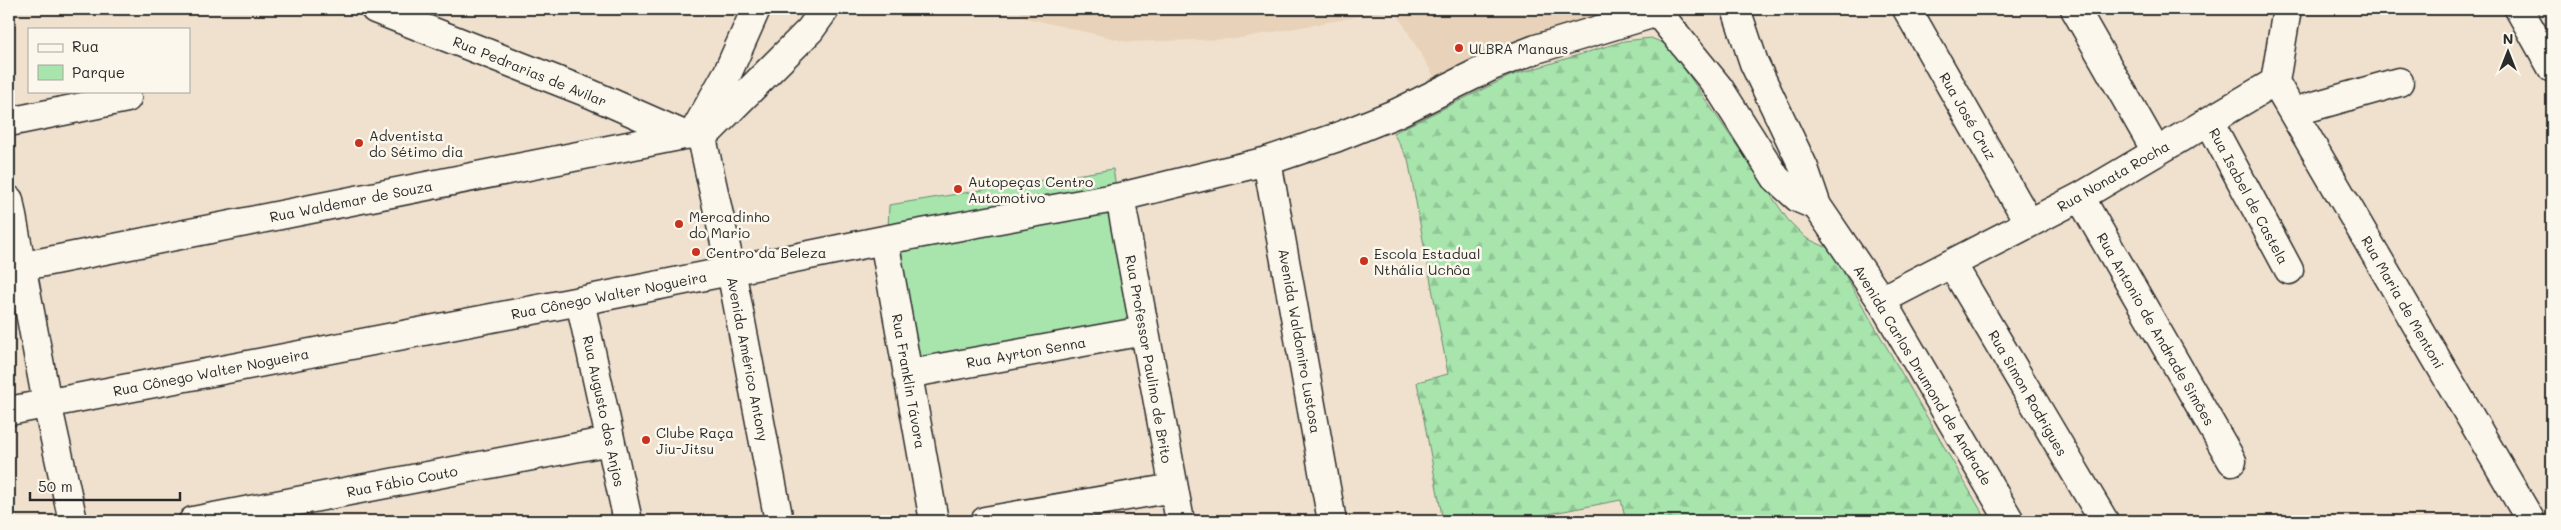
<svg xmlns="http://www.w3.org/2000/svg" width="2561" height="530" viewBox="0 0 2561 530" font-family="Mali,sans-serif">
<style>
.built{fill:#e8d2b9}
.green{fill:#a7e5ad;stroke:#69886c}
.forest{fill:url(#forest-firs);stroke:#69886c}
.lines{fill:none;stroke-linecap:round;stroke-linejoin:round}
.minor-casing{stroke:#2b2b2b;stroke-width:31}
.minor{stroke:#fbf7ec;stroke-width:28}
.poi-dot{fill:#c8321e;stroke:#fbf7ec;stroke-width:2}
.labels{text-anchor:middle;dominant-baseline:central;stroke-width:5;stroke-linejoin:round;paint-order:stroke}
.poi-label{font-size:14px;fill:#2b2b2b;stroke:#fbf7ec;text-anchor:start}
.street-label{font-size:14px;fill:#2b2b2b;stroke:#fbf7ec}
</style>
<defs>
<pattern id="forest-firs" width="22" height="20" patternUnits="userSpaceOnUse" patternTransform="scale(1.25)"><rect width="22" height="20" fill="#a7e5ad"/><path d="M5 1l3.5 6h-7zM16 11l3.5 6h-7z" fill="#90c595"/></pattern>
</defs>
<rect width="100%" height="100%" fill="#f0e1ce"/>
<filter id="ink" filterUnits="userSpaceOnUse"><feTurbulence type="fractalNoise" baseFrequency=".02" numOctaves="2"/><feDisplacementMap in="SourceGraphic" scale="10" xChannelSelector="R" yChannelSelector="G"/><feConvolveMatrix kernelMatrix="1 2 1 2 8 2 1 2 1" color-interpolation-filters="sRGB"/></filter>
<g filter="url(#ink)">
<!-- built -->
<path class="built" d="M1017,9H1618L1483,54L1435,78L1395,10L1235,39L1128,42L1026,18Z"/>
<!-- green -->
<path class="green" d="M1113,169L1140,327L911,367L888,232L889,205Z"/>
<!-- forest -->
<path class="forest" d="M1651,38L1668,45L1788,220L1806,238L1830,249L1987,521H1626L1621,500L1512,521H1443L1417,382L1448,374L1408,159L1393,133L1510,76L1624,41Z"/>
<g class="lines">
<defs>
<path id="minor" d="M375,9L591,94L684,135
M1655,9L1719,88L1776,178L1798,198L1817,206
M1736,9L1754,63L1804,168L1817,206L1881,300L2010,521
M1907,9L2029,223
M2075,9L2156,151
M2519,9L2552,68
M2275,82L2531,521
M2275,82L2287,9
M2293,112L2399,82
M2209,121L2289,270
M9,122L127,98
M693,134L728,72L756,9
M702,138L731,270L779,521
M702,138L810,30L825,9
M1267,161L1332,521
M1120,197L1180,521
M2080,197L2232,461
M9,200L47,403L73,521
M884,240L934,521
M1952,264L2104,521
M9,269L684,135L697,134L702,138
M1881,300L2080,197L2275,82
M580,301L628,521
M907,374L1144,331
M9,411L580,301L884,240L1120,197L1267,161L1335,138L1397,113L1492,66L1536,49L1658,12V9
M193,521L610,441
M985,521L1173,488"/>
</defs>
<!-- minor casing -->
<use href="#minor" class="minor-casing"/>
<!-- minor -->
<use href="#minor" class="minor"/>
</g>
</g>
<!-- markers -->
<g class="poi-dot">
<circle cx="1459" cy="48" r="5"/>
<circle cx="359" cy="143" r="5"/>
<circle cx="958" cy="189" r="5"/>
<circle cx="679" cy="224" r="5"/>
<circle cx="696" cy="252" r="5"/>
<circle cx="1364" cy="261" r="5"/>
<circle cx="646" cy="440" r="5"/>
</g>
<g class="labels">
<!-- poi labels -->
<g class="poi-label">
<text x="1469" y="48">ULBRA Manaus</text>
<text x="369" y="135">Adventista<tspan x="369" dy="16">do Sétimo dia</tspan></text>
<text x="968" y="181">Autopeças Centro<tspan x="968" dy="16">Automotivo</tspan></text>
<text x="689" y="216">Mercadinho<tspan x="689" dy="16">do Mario</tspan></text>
<text x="706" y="252">Centro da Beleza</text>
<text x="1374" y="253">Escola Estadual<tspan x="1374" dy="16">Nthália Uchôa</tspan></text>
<text x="656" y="432">Clube Raça<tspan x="656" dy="16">Jiu-Jitsu</tspan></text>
</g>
<!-- street labels -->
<g class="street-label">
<text transform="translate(530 71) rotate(22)">Rua Pedrarias de Avilar</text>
<text transform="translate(1968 116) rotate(60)">Rua José Cruz</text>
<text transform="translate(2113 176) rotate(-30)">Rua Nonata Rocha</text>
<text transform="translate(2249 196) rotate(62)">Rua Isabel de Castela</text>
<text transform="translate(351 201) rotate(-11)">Rua Waldemar de Souza</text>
<text transform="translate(609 295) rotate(-11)">Rua Cônego Walter Nogueira</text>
<text transform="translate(2403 302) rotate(60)">Rua Maria de Mentoni</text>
<text transform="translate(2156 329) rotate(60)">Rua Antonio de Andrade Simões</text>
<text transform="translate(1300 341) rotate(80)">Avenida Waldomiro Lustosa</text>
<text transform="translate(1026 352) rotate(-10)">Rua Ayrton Senna</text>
<text transform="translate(748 359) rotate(79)">Avenida Américo Antony</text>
<text transform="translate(1149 359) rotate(80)">Rua Professor Paulino de Brito</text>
<text transform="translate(211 372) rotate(-11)">Rua Cônego Walter Nogueira</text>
<text transform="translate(1923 375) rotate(59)">Avenida Carlos Drumond de Andrade</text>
<text transform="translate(909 381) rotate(80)">Rua Franklin Távora</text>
<text transform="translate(2028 393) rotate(60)">Rua Simon Rodrigues</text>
<text transform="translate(604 411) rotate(78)">Rua Augusto dos Anjos</text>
<text transform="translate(402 481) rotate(-11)">Rua Fábio Couto</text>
</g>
</g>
<!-- margin -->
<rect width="2561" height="530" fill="none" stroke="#fbf7ec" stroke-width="30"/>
<rect x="15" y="15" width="2531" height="500" fill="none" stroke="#2b2b2b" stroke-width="2" filter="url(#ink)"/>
<!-- legend -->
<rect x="28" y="28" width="162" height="65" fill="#fbf7ec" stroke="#a8a59f"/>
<rect x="38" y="44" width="25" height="8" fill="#fbf7ec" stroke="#a8a59f"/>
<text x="72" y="52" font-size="15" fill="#2b2b2b">Rua</text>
<rect x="38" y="65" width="25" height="15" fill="#a7e5ad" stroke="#a8a59f"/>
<text x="72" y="78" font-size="15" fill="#2b2b2b">Parque</text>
<!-- north arrow -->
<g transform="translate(2508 52)" stroke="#fbf7ec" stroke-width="4" paint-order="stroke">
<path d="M0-4L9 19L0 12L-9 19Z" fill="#2b2b2b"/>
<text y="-8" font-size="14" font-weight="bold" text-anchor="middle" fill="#2b2b2b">N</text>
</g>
<!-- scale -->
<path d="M30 492v8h150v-8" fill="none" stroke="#2b2b2b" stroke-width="2.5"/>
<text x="38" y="492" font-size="15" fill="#2b2b2b" stroke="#fbf7ec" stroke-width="4" paint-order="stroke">50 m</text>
</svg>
